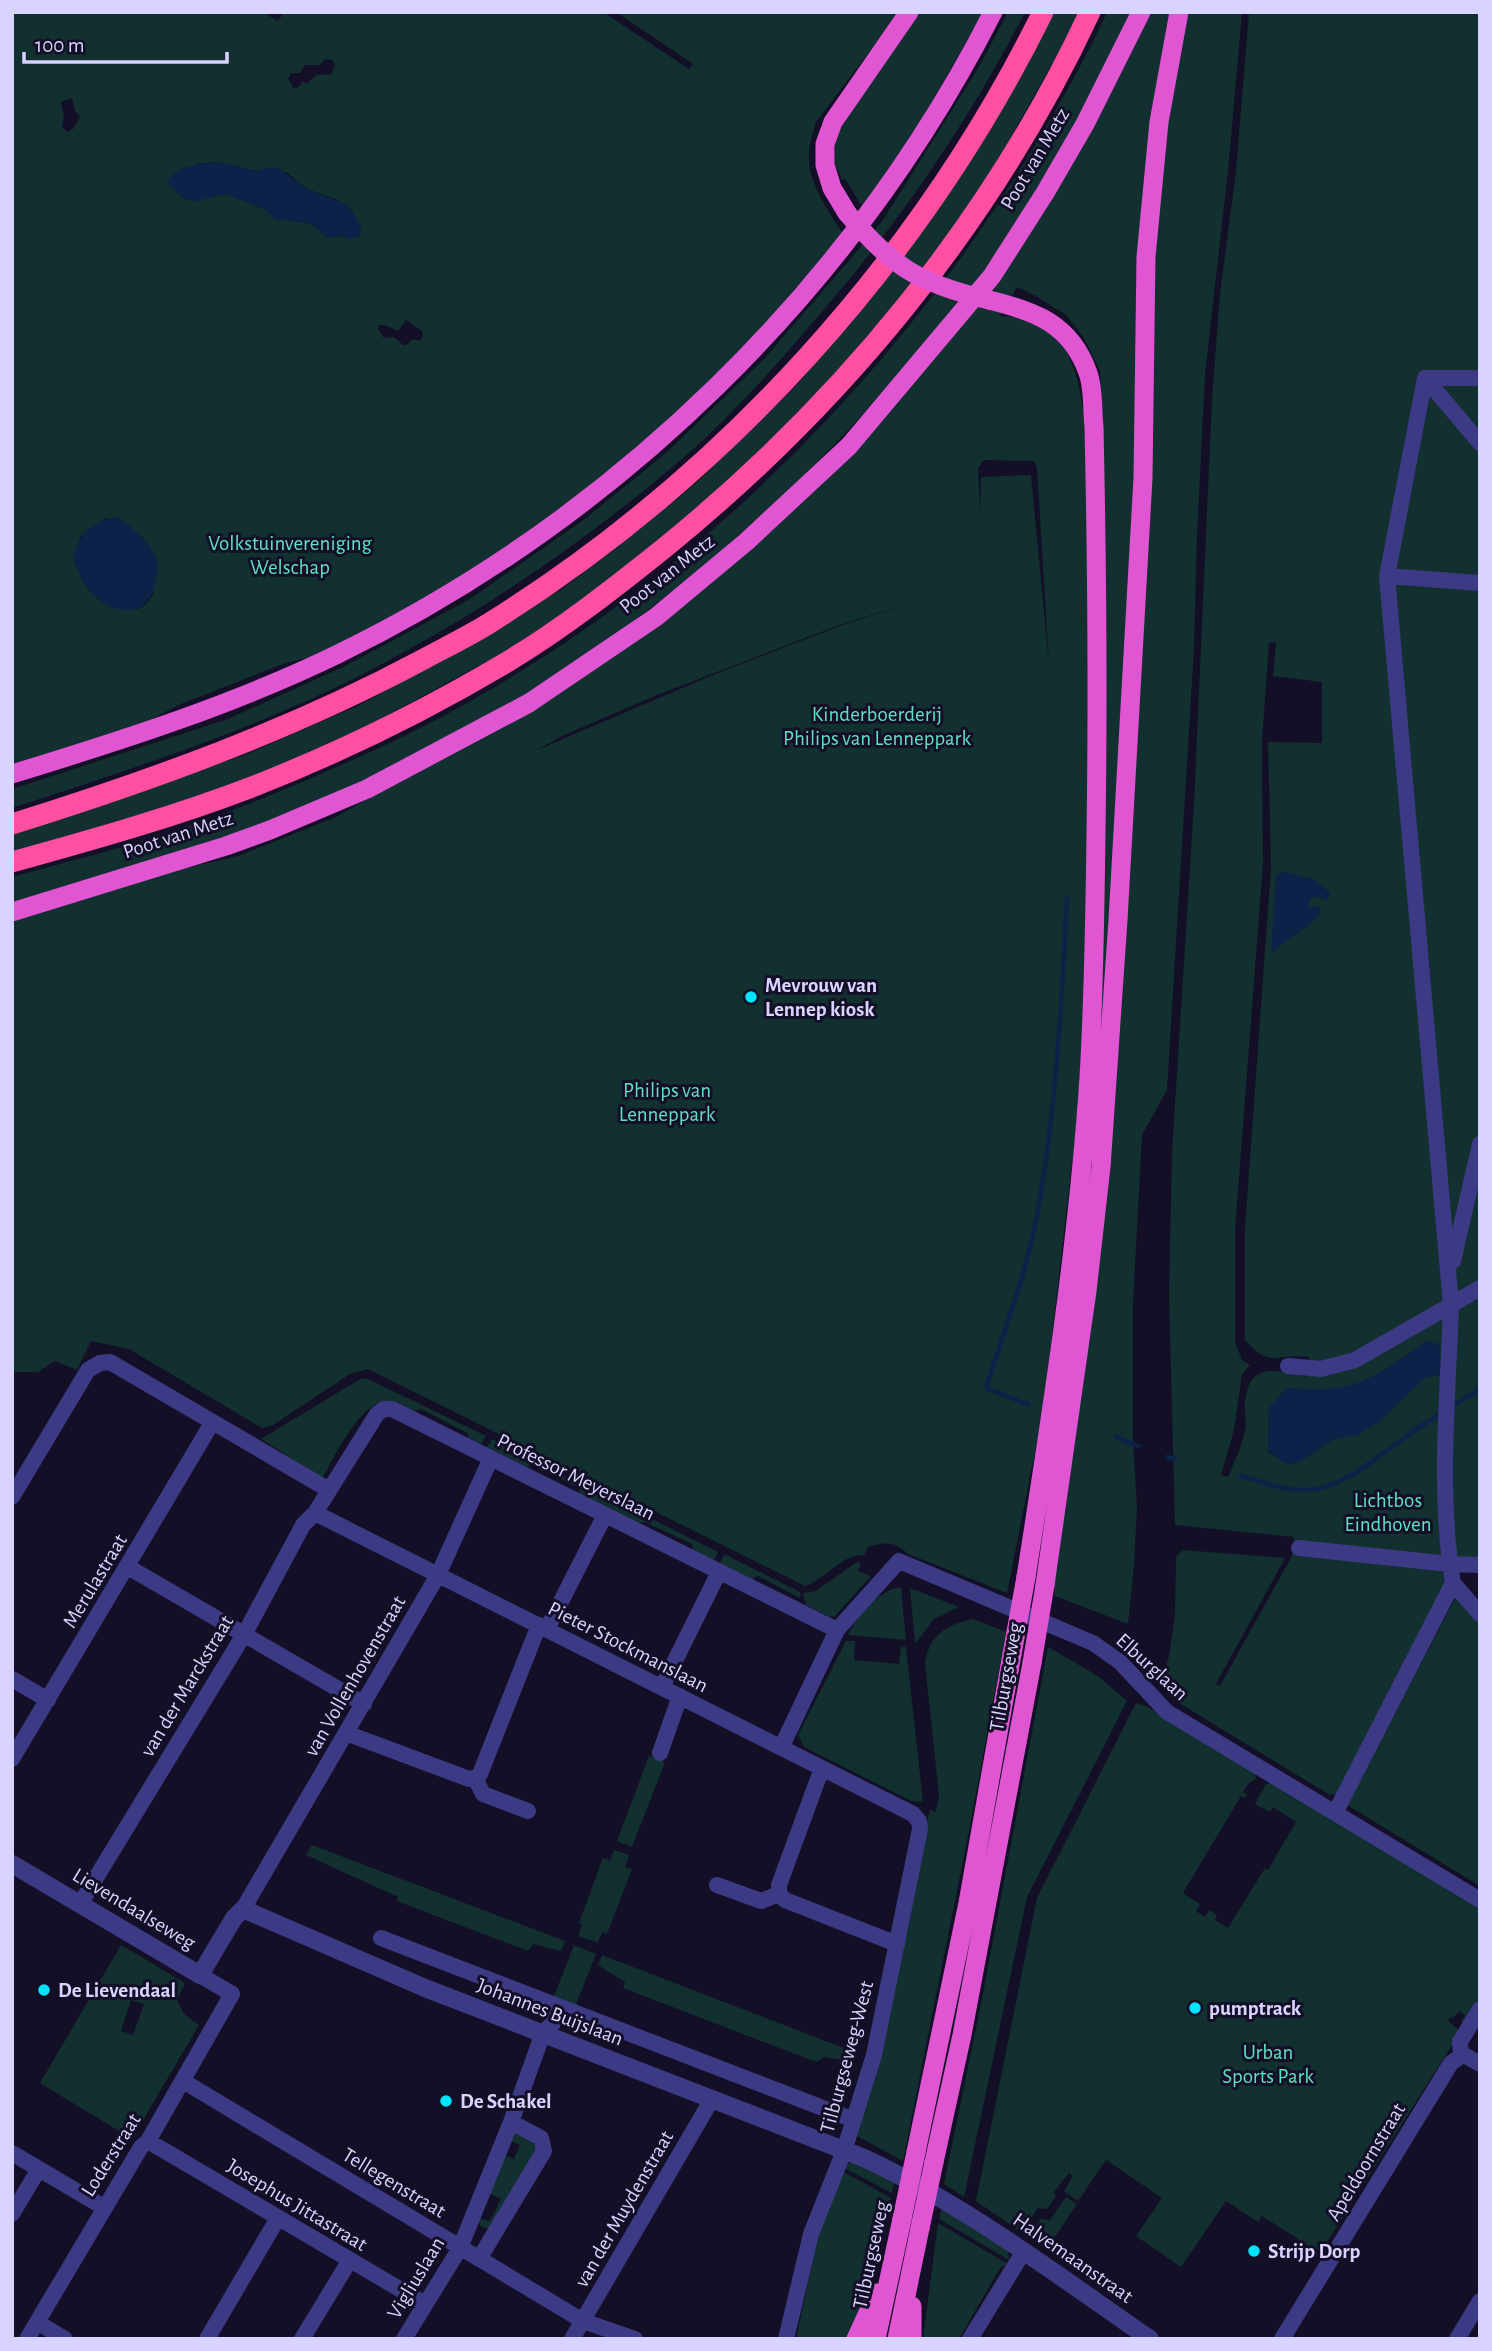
<svg xmlns="http://www.w3.org/2000/svg" width="1492" height="2351" viewBox="0 0 1492 2351" font-family="'Alegreya Sans',sans-serif">
<style>
.green{fill:#12302f;fill-rule:evenodd}
.water{fill:#0c2248}
.lines{fill:none;stroke-linecap:round;stroke-linejoin:round}
.stream{stroke:#0c2248;stroke-width:4.5}
.minor{stroke:#3d3a85;stroke-width:16}
.tertiary{stroke:#3d3a85;stroke-width:18}
.trunk{stroke:#e055d1;stroke-width:19}
.motorway{stroke:#ff4fa3;stroke-width:21}
.trunk-bridge{stroke:#e055d1;stroke-width:19}
.poi-dot{fill:#00e5ff;stroke:#130f26;stroke-width:2.5}
.labels{text-anchor:middle;dominant-baseline:central;stroke-width:6;stroke-linejoin:round;paint-order:stroke}
.street-label{font-size:21px;fill:#d9d4ff;stroke:#130f26}
.park-label{font-size:21px;fill:#5fe0c0;stroke:#130f26}
.poi-label{font-size:21px;font-weight:bold;fill:#d9d4ff;stroke:#130f26;text-anchor:start}
</style>
<rect width="100%" height="100%" fill="#130f26"/>
<!-- green -->
<path class="green" d="M12,12H263L278,21L284,12H603L689,69L693,64L616,12H897L873,47L816,122C812,134 808,149 809,162C810,183 830,216 843,233L746,346L652,438L572,502L464,577L325,653L283,664L181,704L142,724L12,764ZM326,59L332,60L335,65L331,74L317,75L307,83L302,82L299,87L294,88L288,79L291,73H300L305,65H319ZM72,98L75,111L80,117L74,128L68,132L62,127L64,115L61,102ZM217,162L258,171L266,168L287,173L307,189L338,200L343,236C321,241 323,228 306,223C297,220 286,220 277,220L266,210L234,197L222,194L211,196L171,176L197,164ZM406,320L422,331L423,336L420,341L412,339L407,345H403L394,337L384,338L378,329L379,325H385L398,331ZM106,518L143,538L153,594L147,603L138,609L88,588L73,559L80,537Z
M916,12H983L923,117L863,208L845,179L842,180L834,162L836,136Z
M1008,12H1025C967,125 898,224 815,320C772,370 727,421 676,464C577,548 466,623 349,681C241,734 126,771 12,808V789L228,719L343,667L470,599L585,519L667,452L763,360L847,263L883,220L980,65Z
M1052,12H1081L997,162L934,256L904,294L809,403L710,499L572,608L502,653L373,723L256,776L166,807L12,852V834L245,755L362,704L489,633L559,591L611,552L695,484L793,389L879,289L975,153Z
M1107,12H1132C1091,101 1042,190 985,271C957,311 922,348 889,385C783,506 663,607 529,694C508,708 485,718 463,730C402,763 339,793 275,820C190,854 100,877 12,903V877C66,862 120,849 173,831C244,808 313,778 381,747C653,620 886,396 1038,140C1063,98 1087,56 1107,12Z
M1150,12H1171L1135,477L1111,920L1098,1078L1103,426L1100,371L1084,338L1066,315L1036,296L1017,287L1000,316C1007,317 1015,316 1021,318C1075,334 1079,381 1086,428L1090,755L1084,1016L1076,1128L1044,1406L1007,1593L908,1554C895,1541 884,1542 868,1547L864,1555C841,1554 826,1579 805,1586L368,1369L350,1374L273,1425L262,1428L129,1349L91,1341L77,1370L55,1361L38,1372H12V921L186,868L238,856L336,817L374,795L752,548L997,279L1052,199L1092,129ZM984,460L1034,461L1037,468L1049,664L1031,475L981,477L980,510L978,468ZM919,600L840,626L720,672L537,750L562,736L657,695L837,626Z
M1187,12H1242L1228,171L1205,374L1197,535L1194,649L1167,1090L1142,1135L1133,1302V1440L1137,1509L1134,1566L1128,1624L1055,1596L1054,1586L1075,1421L1154,257L1166,125Z
M1249,12H1480V1571L1460,1570L1344,1801L1333,1794L1330,1795L1179,1703L1162,1681L1169,1656L1175,1614L1176,1557L1182,1550L1285,1558L1216,1684L1220,1686L1292,1556L1294,1537L1175,1525L1169,1297L1172,1152L1194,803L1212,400L1220,293L1236,171ZM1276,642L1273,676L1322,682V743L1268,742L1271,867L1245,1228V1340C1270,1369 1275,1353 1309,1357L1307,1377C1278,1370 1248,1361 1245,1403C1244,1412 1247,1421 1245,1430C1242,1446 1234,1463 1228,1477L1221,1475L1234,1430L1242,1374L1250,1365L1242,1360L1235,1342V1230L1263,864L1262,742L1269,643ZM1269,1408L1300,1460L1289,1465L1268,1452Z
M362,1378L368,1379L486,1436L481,1444L469,1438L467,1433L421,1409L415,1411C407,1408 398,1401 390,1401C361,1399 336,1455 323,1477L317,1475L261,1439Z
M492,1439L718,1552L714,1560L693,1550L692,1544L645,1522L639,1523L580,1494L578,1488L532,1465L527,1467L487,1447Z
M724,1554L800,1592V1598L758,1576L752,1579L720,1563Z
M857,1562L861,1563L858,1571L871,1576L835,1616L830,1617L806,1605L803,1593L816,1591Z
M901,1587L906,1640L848,1635C858,1615 878,1590 901,1587Z
M910,1588L959,1607L934,1619L915,1644Z
M1457,1595L1480,1621V1886L1347,1805Z
M973,1619L1006,1632L969,1831L903,2161L857,2136L930,1810L936,1812L939,1796L925,1663C930,1634 946,1625 973,1619Z
M846,1641H855L854,1660L899,1664L901,1646L906,1647L923,1802L911,1801L804,1747L798,1735Z
M1048,1647L1098,1676L1127,1701L1027,1897L964,2197L944,2184L982,1999Z
M1136,1703L1148,1707L1255,1771L1256,1779L1248,1784L1243,1792L1247,1795L1245,1798L1241,1796L1183,1893L1200,1904L1196,1911L1205,1917L1209,1910L1217,1915L1215,1920L1228,1928L1265,1868L1268,1870L1296,1822L1273,1807L1270,1812L1255,1804L1266,1784L1274,1783L1480,1907V1998L1465,2024L1461,2022L1465,2015L1459,2011L1453,2018L1450,2017L1448,2021L1461,2031L1320,2253L1262,2216L1258,2222L1226,2201L1181,2267L1136,2236L1162,2198L1106,2160L1078,2201L1064,2191L1073,2176L1069,2173L1053,2193L1056,2196L1047,2209L1038,2208L1025,2227L1028,2230L1026,2233L1028,2237L976,2201L1037,1898Z
M649,1756L665,1762L632,1847L617,1841Z
M312,1845L565,1941L561,1951L533,1944L528,1951L397,1901L398,1897L306,1855Z
M614,1850L629,1855L625,1867L632,1869L607,1934L602,1932L598,1943L578,1936L582,1925L579,1923L603,1858L610,1861Z
M121,1945L185,1983L177,2000L184,2014L199,2025L132,2139L40,2083ZM131,2000L144,2004L133,2035L121,2031Z
M574,1945L596,1954L575,2007L553,1999Z
M602,1955L857,2053L854,2062L824,2057L816,2062L623,1988L625,1982L598,1965Z
M519,2134L532,2141L537,2151L490,2229L480,2226L478,2218L490,2221L501,2199L489,2193L504,2155L514,2159L520,2145L508,2140L513,2135Z
M851,2161L895,2179L892,2193L844,2168Z
M842,2171L891,2198L852,2339H796L820,2227Z
M1066,2197L1077,2204L1050,2244L1057,2250L1054,2255L1035,2241L1038,2237L1034,2229L1040,2219L1050,2220Z
M942,2206L1008,2249L1009,2260L939,2219Z
M938,2223L1008,2264L1000,2268L959,2339H923Z"/>
<!-- water -->
<path class="water" d="M217,162L258,171L266,168H278L307,189L348,205L362,228L360,236L351,239L343,236L327,238L315,227L304,222L276,220L266,210L234,197L222,194L194,202L180,196L167,182C177,165 199,164 217,162Z
M117,517C131,527 148,539 155,555C159,563 157,573 155,582C149,623 107,614 87,588C81,579 77,568 73,559C77,535 93,520 117,517Z
M1285,872L1314,879L1330,893L1328,900L1313,896L1308,903L1311,908L1320,906L1321,913L1316,919L1271,953L1276,875Z
M1426,1341L1439,1344L1442,1375L1426,1377L1379,1422L1358,1435L1334,1439L1302,1460L1289,1465L1268,1451L1269,1408L1286,1388C1307,1389 1330,1391 1351,1385C1379,1377 1403,1357 1426,1341Z"/>
<g class="lines">
<!-- stream -->
<path class="stream" d="M1456,1404L1480,1389
M1029,1405L986,1388C1005,1329 1027,1271 1038,1210C1056,1107 1062,1002 1067,898
M1116,1437L1138,1446
M1167,1457L1175,1459
M1241,1476C1261,1481 1284,1491 1305,1490C1342,1490 1375,1458 1404,1438C1415,1429 1428,1422 1440,1414"/>
<!-- minor -->
<path class="minor" d="M1425,378H1480
M1387,576L1425,378L1480,443
M1453,1261L1480,1144
M1288,1366L1321,1369L1355,1360L1451,1305L1387,576L1480,583
M12,1497L88,1370L100,1363L110,1362L329,1490
M315,1513L913,1814L919,1821L920,1829L874,2055L844,2151L811,2234L786,2339
M1299,1548L1450,1564L1480,1565
M128,1567L364,1704
M1453,1583L1480,1614
M547,1629L605,1515
M12,1679L48,1700
M662,1687L719,1572
M346,1733L469,1779L475,1778L483,1794L528,1811
M781,1748L837,1630L899,1561L1093,1643L1120,1662L1167,1712L1480,1900
M660,1753L680,1696
M12,1759L212,1423
M475,1778L480,1774L539,1625
M1335,1813L1453,1583C1438,1492 1448,1397 1451,1305L1480,1288
M717,1885L761,1901L779,1894
M779,1894V1885L822,1768
M779,1894L785,1900L897,1944
M80,1904L245,1633L303,1525L315,1513L377,1414L384,1409H392L837,1630
M243,1909L438,1575L491,1458
M381,1938L854,2120
M1461,2056L1460,2042L1480,2009
M1461,2056H1466L1480,2064
M183,2081L583,2321L635,2339
M148,2141L425,2304
M12,2153L105,2208
M12,2214L39,2169
M479,2259L544,2151L541,2138L511,2122
M39,2319L42,2325L65,2339
M27,2339L141,2147L148,2141L232,1994L200,1975
M207,2339L278,2218
M302,2339L350,2260
M404,2339L460,2248L511,2122L543,2033L553,2023L559,2007
M572,2339L712,2099
M970,2339L1024,2251
M1282,2339L1451,2063L1461,2056
M1457,2339L1480,2301"/>
<!-- tertiary -->
<path class="tertiary" d="M12,1864L200,1975L234,1918L243,1909L425,1988L864,2158C967,2206 1057,2275 1150,2339"/>
<!-- trunk -->
<path class="trunk" d="M847,213L832,188L825,165V144L833,122L909,12
M989,300C1035,311 1071,324 1088,373C1094,389 1092,411 1094,427C1097,563 1098,698 1096,833C1095,914 1094,996 1089,1077C1078,1244 1052,1411 1026,1577
M12,774C123,740 233,705 338,654C617,518 852,289 993,12
M12,912L226,846L270,830L367,789L529,703L656,617L746,542L849,446L992,276L1045,193L1085,124L1141,12
M1045,1585L1087,1291L1101,1167L1118,920L1143,478L1146,257L1159,122L1179,12
M916,2152L968,1903L1012,1654
M934,2162L962,2035L1032,1663
M856,2339L877,2293
M876,2339L902,2219
M897,2339L920,2228
M912,2339V2306"/>
<!-- motorway -->
<path class="motorway" d="M12,824C153,780 291,730 422,660C444,648 467,637 488,624C724,477 920,261 1043,12
M12,862C95,839 177,816 257,785C343,751 428,709 507,662C562,629 613,589 663,549C842,404 992,222 1090,12"/>
<!-- trunk-bridge -->
<path class="trunk-bridge" d="M847,213C892,267 920,284 989,300
M1012,1654L1026,1577
M1032,1663L1045,1585
M902,2219L916,2152
M920,2228L934,2162"/>
</g>
<!-- markers -->
<g class="poi-dot">
<circle cx="751" cy="997" r="7"/>
<circle cx="44" cy="1990" r="7"/>
<circle cx="1195" cy="2008" r="7"/>
<circle cx="446" cy="2101" r="7"/>
<circle cx="1254" cy="2251" r="7"/>
</g>
<g class="labels">
<!-- street labels -->
<g class="street-label">
<text transform="translate(1035 159) rotate(-59)">Poot van Metz</text>
<text transform="translate(667 574) rotate(-38)">Poot van Metz</text>
<text transform="translate(178 835) rotate(-18)">Poot van Metz</text>
<text transform="translate(576 1477) rotate(26)">Professor Meyerslaan</text>
<text transform="translate(95 1581) rotate(-59)">Merulastraat</text>
<text transform="translate(628 1647) rotate(27)">Pieter Stockmanslaan</text>
<text transform="translate(1152 1667) rotate(42)">Elburglaan</text>
<text transform="translate(355 1676) rotate(-60)">van Vollenhovenstraat</text>
<text transform="translate(1006 1677) rotate(-80)">Tilburgseweg</text>
<text transform="translate(187 1686) rotate(-59)">van der Marckstraat</text>
<text transform="translate(134 1909) rotate(31)">Lievendaalseweg</text>
<text transform="translate(550 2012) rotate(21)">Johannes Buijslaan</text>
<text transform="translate(847 2057) rotate(-75)">Tilburgseweg-West</text>
<text transform="translate(111 2155) rotate(-58)">Loderstraat</text>
<text transform="translate(1366 2162) rotate(-59)">Apeldoornstraat</text>
<text transform="translate(394 2183) rotate(31)">Tellegenstraat</text>
<text transform="translate(297 2205) rotate(31)">Josephus Jittastraat</text>
<text transform="translate(624 2209) rotate(-60)">van der Muydenstraat</text>
<text transform="translate(871 2255) rotate(-78)">Tilburgseweg</text>
<text transform="translate(1073 2258) rotate(35)">Halvemaanstraat</text>
<text transform="translate(416 2278) rotate(-59)">Vigliuslaan</text>
</g>
<!-- park labels -->
<g class="park-label">
<text x="290" y="543">Volkstuinvereniging<tspan x="290" dy="24">Welschap</tspan></text>
<text x="877" y="714">Kinderboerderij<tspan x="877" dy="24">Philips van Lenneppark</tspan></text>
<text x="667" y="1090">Philips van<tspan x="667" dy="24">Lenneppark</tspan></text>
<text x="1388" y="1500">Lichtbos<tspan x="1388" dy="24">Eindhoven</tspan></text>
<text x="1268" y="2052">Urban<tspan x="1268" dy="24">Sports Park</tspan></text>
</g>
<!-- poi labels -->
<g class="poi-label">
<text x="765" y="985">Mevrouw van<tspan x="765" dy="24">Lennep kiosk</tspan></text>
<text x="58" y="1990">De Lievendaal</text>
<text x="1209" y="2008">pumptrack</text>
<text x="460" y="2101">De Schakel</text>
<text x="1268" y="2251">Strijp Dorp</text>
</g>
</g>
<!-- border -->
<rect width="1492" height="2351" fill="none" stroke="#d9d4ff" stroke-width="28"/>
<!-- scale -->
<path d="M24 52v10h203v-10" fill="none" stroke="#d9d4ff" stroke-width="3.5"/>
<text x="35" y="52" font-size="21" fill="#d9d4ff" stroke="#130f26" stroke-width="5" paint-order="stroke">100 m</text>
</svg>
